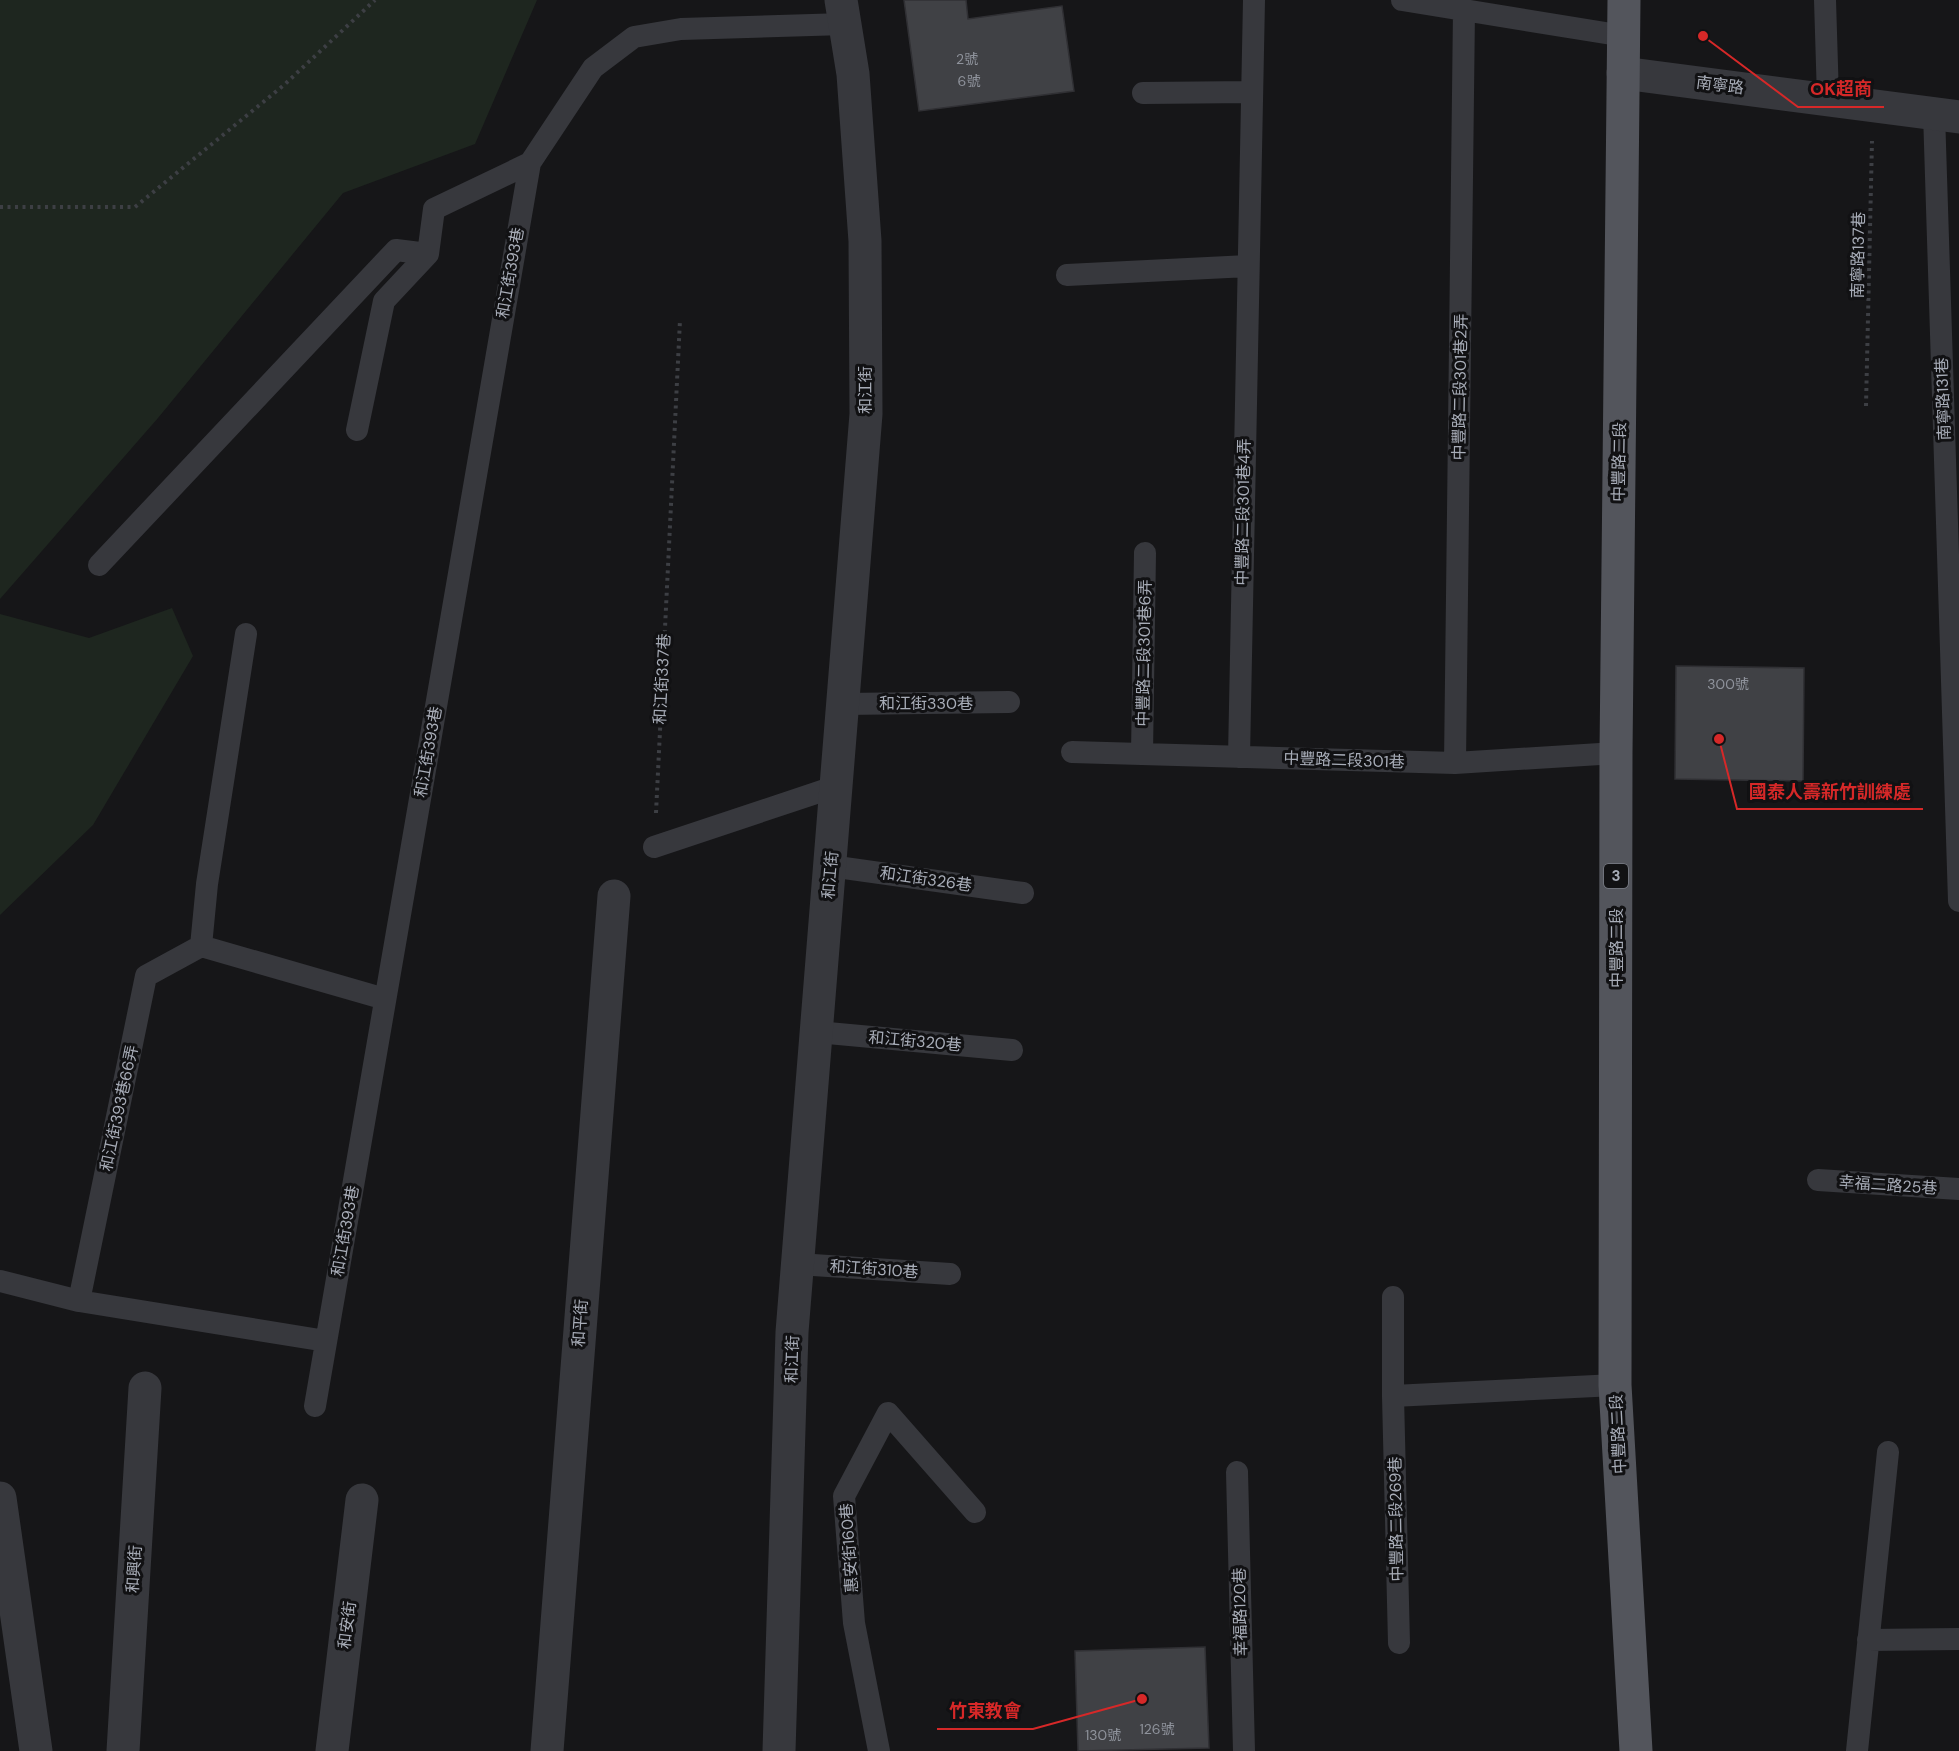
<svg xmlns="http://www.w3.org/2000/svg" width="1959" height="1751" viewBox="0 0 1959 1751" font-family="'DM Sans','Noto Sans TC',sans-serif">
<style>
.green{fill:#1e261f}
.building{fill:#404145;stroke:#303034;stroke-width:1.5}
.lines{fill:none;stroke-linecap:round;stroke-linejoin:round}
.path{stroke:#3d3f44;stroke-width:4;stroke-dasharray:3 4.5;stroke-linecap:butt}
.service{stroke:#37383d;stroke-width:22}
.minor{stroke:#37383d;stroke-width:33}
.primary{stroke:#53555c;stroke-width:33}
.labels{text-anchor:middle;dominant-baseline:central;stroke-width:6;stroke-linejoin:round;paint-order:stroke}
.number-label{font-size:14px;fill:#8e929b}
.shield{fill:#111113;stroke:#7b7e86;stroke-width:1.5}
.shield-label{font-size:15px;font-weight:bold;fill:#a8adb8}
.street-label{font-size:16px;fill:#a8adb8;stroke:#111113}
.leader{fill:none;stroke:#d62828;stroke-width:2}
.callout-dot{fill:#d62828;stroke:#111113;stroke-width:2}
.callout-label{font-size:18px;text-anchor:middle;font-weight:bold;fill:#d62828;stroke:#111113;stroke-width:6;stroke-linejoin:round;paint-order:stroke}
</style>
<rect width="100%" height="100%" fill="#161618"/>
<!-- green -->
<path class="green" d="M0,0H537L475,144L343,193L158,418L0,599Z
M172,608L193,656L93,825L0,915V614L89,638Z"/>
<!-- building -->
<path class="building" d="M904,0H966L968,19L1062,6L1074,91L919,111Z
M1676,666L1804,668L1803,781L1675,779Z
M1205,1647L1209,1748L1078,1751L1075,1651Z"/>
<g class="lines">
<!-- path -->
<path class="path" d="M0,207H135L284,85L375,0
M1866,406L1872,141
M656,813L680,320"/>
<!-- service -->
<path class="service" d="M1402,0L1624,36
M1825,0L1828,98
M1143,93L1252,92
M1934,113L1959,901
M1067,275L1248,266
M357,430L384,301L428,254L434,209L530,163
M99,565L396,250L428,254
M843,704L1009,702
M1072,752L1455,763L1616,753
M1142,754L1145,553
M1239,757L1254,0
M1455,763L1464,10
M654,847L837,786
M830,866L1023,893
M201,946L385,999
M817,1032L1012,1050
M1818,1180L1959,1189
M798,1264L950,1274
M0,1281L79,1301L326,1341
M1393,1297V1396L1399,1643
M79,1301L146,976L201,946L207,884L246,634
M1393,1396L1615,1385
M315,1406L530,163L593,68L634,37L681,29L845,24
M1237,1472L1244,1751
M1868,1640L1959,1639
M879,1751L854,1623L844,1496L888,1413L975,1512
M1857,1751L1888,1452"/>
<!-- minor -->
<path class="minor" d="M1623,73L1959,117
M0,1498L36,1751
M123,1751L145,1388
M332,1751L362,1500
M547,1751L614,896
M779,1751L792,1332L866,414L865,241L853,74L841,0"/>
<!-- primary -->
<path class="primary" d="M1624,0L1616,753L1615,1385L1636,1751"/>
</g>
<g class="labels">
<!-- number labels -->
<g class="number-label">
<text x="967" y="59">2號</text>
<text x="969" y="81">6號</text>
<text x="1728" y="684">300號</text>
<text x="1157" y="1729">126號</text>
<text x="1103" y="1735">130號</text>
</g>
<!-- shield labels -->
<rect class="shield" x="1604" y="864" width="24" height="24" rx="4.5"/>
<g class="shield-label">
<text x="1616" y="876">3</text>
</g>
<!-- street labels -->
<g class="street-label">
<text transform="translate(1720 85) rotate(7)">南寧路</text>
<text transform="translate(1858 255) rotate(-89)">南寧路137巷</text>
<text transform="translate(510 273) rotate(-80)">和江街393巷</text>
<text transform="translate(1460 387) rotate(-89)">中豐路二段301巷2弄</text>
<text transform="translate(865 390) rotate(-90)">和江街</text>
<text transform="translate(1943 399) rotate(-92)">南寧路131巷</text>
<text transform="translate(1619 462) rotate(-89)">中豐路二段</text>
<text transform="translate(1243 512) rotate(-89)">中豐路二段301巷4弄</text>
<text transform="translate(1144 653) rotate(-89)">中豐路二段301巷6弄</text>
<text transform="translate(662 679) rotate(-87)">和江街337巷</text>
<text x="926" y="703">和江街330巷</text>
<text transform="translate(428 752) rotate(-80)">和江街393巷</text>
<text transform="translate(1344 760) rotate(2)">中豐路二段301巷</text>
<text transform="translate(830 875) rotate(-85)">和江街</text>
<text transform="translate(926 879) rotate(8)">和江街326巷</text>
<text transform="translate(1616 948) rotate(-90)">中豐路二段</text>
<text transform="translate(915 1041) rotate(5)">和江街320巷</text>
<text transform="translate(119 1108) rotate(-78)">和江街393巷66弄</text>
<text transform="translate(1888 1185) rotate(4)">幸福二路25巷</text>
<text transform="translate(345 1231) rotate(-80)">和江街393巷</text>
<text transform="translate(874 1269) rotate(4)">和江街310巷</text>
<text transform="translate(580 1323) rotate(-86)">和平街</text>
<text transform="translate(792 1359) rotate(-88)">和江街</text>
<text transform="translate(1618 1434) rotate(-93)">中豐路二段</text>
<text transform="translate(1396 1519) rotate(-91)">中豐路二段269巷</text>
<text transform="translate(849 1548) rotate(-94)">惠安街160巷</text>
<text transform="translate(134 1569) rotate(-86)">和興街</text>
<text transform="translate(1240 1612) rotate(-91)">幸福路120巷</text>
<text transform="translate(347 1625) rotate(-83)">和安街</text>
</g>
</g>
<!-- callouts -->
<path class="leader" d="M1703 36L1798 107H1884M1719 739L1737 809H1923M1142 1699L1033 1729H937"/>
<g class="callout-dot">
<circle cx="1703" cy="36" r="6"/>
<circle cx="1719" cy="739" r="6"/>
<circle cx="1142" cy="1699" r="6"/>
</g>
<g class="callout-label">
<text x="1841" y="95">OK超商</text>
<text x="1830" y="798">國泰人壽新竹訓練處</text>
<text x="985" y="1717">竹東教會</text>
</g>
</svg>
